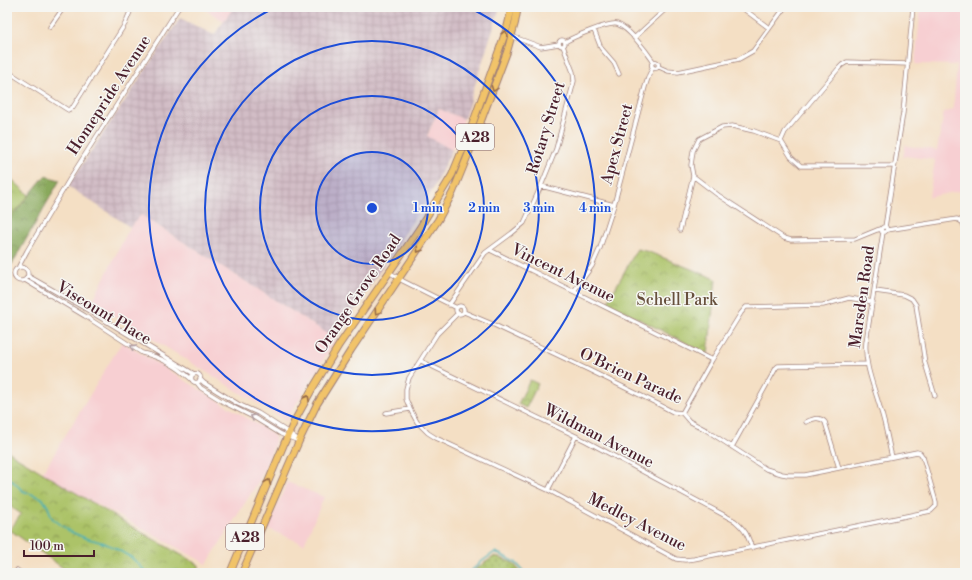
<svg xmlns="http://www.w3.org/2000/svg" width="972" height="580" viewBox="0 0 972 580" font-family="'Libre Bodoni',serif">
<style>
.built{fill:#f7cfd2}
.industrial{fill:url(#industrial-grid)}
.grass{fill:url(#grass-dots);stroke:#7b714a}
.forest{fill:url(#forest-crowns);stroke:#6a6444}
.park{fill:url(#park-crowns);stroke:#7b714a}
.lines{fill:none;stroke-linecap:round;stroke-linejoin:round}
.stream{stroke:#3eafb7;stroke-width:1.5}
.minor-casing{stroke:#9f7f78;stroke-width:5}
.trunk-casing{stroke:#9f7f78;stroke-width:8}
.minor{stroke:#fff;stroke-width:3.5}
.trunk{stroke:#f1c369;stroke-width:6}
.oneway{stroke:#956947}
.oneway2{stroke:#ae9aa0}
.ring{fill:none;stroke:#1d4ed8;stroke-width:2}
.labels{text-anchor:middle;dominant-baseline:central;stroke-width:3;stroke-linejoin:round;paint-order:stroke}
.shield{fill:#f6f6f2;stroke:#7e6067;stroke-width:1}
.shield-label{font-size:15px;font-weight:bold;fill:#4a1f2b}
.street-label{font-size:16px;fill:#4a1f2b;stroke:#f6f6f2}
.park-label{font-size:16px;fill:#67503d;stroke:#f6f6f2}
.centre{fill:#1d4ed8;stroke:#f6f6f2;stroke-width:2}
.ring-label{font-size:12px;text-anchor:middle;font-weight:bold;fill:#1d4ed8;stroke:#f6f6f2;stroke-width:3;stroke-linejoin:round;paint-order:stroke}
</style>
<defs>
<pattern id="industrial-grid" width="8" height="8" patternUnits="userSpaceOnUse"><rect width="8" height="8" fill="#d2bdc6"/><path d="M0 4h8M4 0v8" fill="none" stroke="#b6a2aa"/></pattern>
<pattern id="grass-dots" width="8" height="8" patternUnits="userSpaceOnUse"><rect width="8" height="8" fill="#acc368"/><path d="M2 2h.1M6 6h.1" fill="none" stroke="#8e9e56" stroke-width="1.8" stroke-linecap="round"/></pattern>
<pattern id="forest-crowns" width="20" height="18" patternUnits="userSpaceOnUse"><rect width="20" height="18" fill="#89a95c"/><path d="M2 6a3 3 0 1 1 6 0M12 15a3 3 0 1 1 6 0" fill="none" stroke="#72894c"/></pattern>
<pattern id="park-crowns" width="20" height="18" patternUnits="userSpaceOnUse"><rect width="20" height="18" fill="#acc368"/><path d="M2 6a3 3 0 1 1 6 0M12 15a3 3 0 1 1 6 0" fill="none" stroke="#8e9e56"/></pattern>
</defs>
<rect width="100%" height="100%" fill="#f6f6f2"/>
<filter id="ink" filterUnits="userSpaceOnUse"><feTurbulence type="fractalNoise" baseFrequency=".025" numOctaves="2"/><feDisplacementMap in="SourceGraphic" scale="8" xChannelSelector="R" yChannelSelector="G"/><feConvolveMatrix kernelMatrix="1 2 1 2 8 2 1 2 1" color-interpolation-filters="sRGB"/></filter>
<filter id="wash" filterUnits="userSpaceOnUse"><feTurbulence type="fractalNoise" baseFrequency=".012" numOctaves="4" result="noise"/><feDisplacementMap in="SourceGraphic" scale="16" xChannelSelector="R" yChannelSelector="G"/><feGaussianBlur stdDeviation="0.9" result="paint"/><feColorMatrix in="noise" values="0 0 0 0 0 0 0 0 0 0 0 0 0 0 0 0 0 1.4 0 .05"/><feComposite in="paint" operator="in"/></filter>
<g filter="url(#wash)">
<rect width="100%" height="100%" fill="#f4dfc4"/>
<!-- built -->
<path class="built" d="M201,7H234L224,21Z
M921,7H965V190L929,197L935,160L905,156L903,158L906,143L907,146L937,150L944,112L953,110L957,65L915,64Z
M439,109L464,119L452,150L427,137Z
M141,215L336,339L286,421L92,302L130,227Z
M122,342L270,432L275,437V443L260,479L207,564L42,474Z
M287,482L324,497L304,544L268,529Z"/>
<!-- industrial -->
<path class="industrial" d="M234,7H500L464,119L439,109L427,136L452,150L432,191L336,339L141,215L130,227L68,186L180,18L214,35Z"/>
<!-- grass -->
<path class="grass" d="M495,556L513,563L521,573H472L483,564Z"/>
<!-- forest -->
<path class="forest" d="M45,176L60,180L12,264L7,268V222Z"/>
<!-- park -->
<path class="park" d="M7,175L29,195L7,222Z
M637,249L649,252L716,279L708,354L607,303Z
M530,380L538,384L526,408L518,404Z
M7,450L15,456L134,528L199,565V573H70L10,530L21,514L7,504Z"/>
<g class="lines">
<!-- stream -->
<path class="stream" d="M7,476L23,491L42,498L48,507L52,518L69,531L85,538L104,543L115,548L132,558L147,573
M166,573C172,569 174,569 179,573
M469,573L481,562L495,552L515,562L525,573"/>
</g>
</g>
<g filter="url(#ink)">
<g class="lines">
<defs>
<path id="minor" d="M741,7L769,28
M50,27L64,7
M594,30L601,48L614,63L619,74
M511,36L541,47L559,44
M634,38L668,7
M559 43a3 3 0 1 1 6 0a3 3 0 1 1-6 0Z
M565,42C573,37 609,22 617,24C628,27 647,52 653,61
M651.5 65a3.5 3.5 0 1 1 7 0a3.5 3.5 0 1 1-7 0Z
M659,67L668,71L678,72L739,59L753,51L785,7
M7,71L68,110L73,107L125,24L132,7
M781,141L785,132L839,68L842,65L847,62L908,64
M541,186L614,205
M885,227L903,113L913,7
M881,229L877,230L855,239L791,240L784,238L718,195L693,176L691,165L693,151L699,139L722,127L732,126L754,131L781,141L791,157L801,166H894
M680,230L693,176
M887,230L886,227H883L881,229L882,232H885L887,230L957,219L962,222L965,228
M883,232L866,342C864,365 875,389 881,411C886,426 888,442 892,457
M490,250L712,360
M19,266L27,251L72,175L179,7
M14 274a7 7 0 1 1 14 0a7 7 0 1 1-14 0Z
M389,272L403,281L457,308
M28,276L81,306L194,374
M25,280L85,316L142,353C160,357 177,366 191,379
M574,291L592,266L600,248L614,205L645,87L649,75L653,67
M875,291L904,295L912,299L916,305L925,363L935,396
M449,305L485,253L512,233L524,223L541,186L556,149L574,81L573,72L563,46
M456 310a4 4 0 1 1 8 0a4 4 0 1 1-8 0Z
M458,313L437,334L409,378L406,389V399L410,409L417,422L428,433L436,438L550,491L676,559L685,560L694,559L931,511L936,506V502L923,457L920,453L917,452L912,453L805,475H788L782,474L766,469L706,430L689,421L682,413L673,412L658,404L589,370L490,323L464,312
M421,361L586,441L735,521C746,531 747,534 752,548
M191.5 378a4.5 4.5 0 1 1 9 0a4.5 4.5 0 1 1-9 0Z
M200,379L204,383L238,404L258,413L283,429L296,438
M197,383L201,388L225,403L255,418L281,434L299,441
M386,413L410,409
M682,413L712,360L741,313L746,307L823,305L849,298L873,302
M806,422C813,419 819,416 825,422L839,468
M732,447L776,368L778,366L867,364
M548,490L576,436
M17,570L21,573"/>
<path id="trunk" d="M230,573L284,444L295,420L311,391L339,345L419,229L452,175L470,131L480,103L507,28L512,7
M242,573L299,441L317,404L351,350L438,220L453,192L470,150L507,52L515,23L518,7"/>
</defs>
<!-- minor casing -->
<use href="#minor" class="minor-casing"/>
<!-- trunk casing -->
<use href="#trunk" class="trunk-casing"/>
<!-- minor -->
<use href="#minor" class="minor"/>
<!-- trunk -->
<use href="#trunk" class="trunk"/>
</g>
<!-- one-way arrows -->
<defs><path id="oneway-chevron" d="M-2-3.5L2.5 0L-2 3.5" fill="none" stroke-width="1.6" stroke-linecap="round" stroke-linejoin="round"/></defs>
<g class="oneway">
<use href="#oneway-chevron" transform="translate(505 33) rotate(-71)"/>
<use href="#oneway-chevron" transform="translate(494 89) rotate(111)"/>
<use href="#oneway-chevron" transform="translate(419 250) rotate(124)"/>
<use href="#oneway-chevron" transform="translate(377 312) rotate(124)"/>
<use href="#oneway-chevron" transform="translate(307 398) rotate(-62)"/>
<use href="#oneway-chevron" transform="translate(268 482) rotate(-68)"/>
</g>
<g class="oneway2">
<use href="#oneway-chevron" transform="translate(133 347) rotate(-148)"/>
<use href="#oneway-chevron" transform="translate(253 417) rotate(-150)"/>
</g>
</g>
<!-- distance rings -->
<circle cx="372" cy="208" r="56" fill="#1d4ed8" fill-opacity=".12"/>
<g class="ring">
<circle cx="372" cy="208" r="56"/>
<circle cx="372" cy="208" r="112"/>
<circle cx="372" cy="208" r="167"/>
<path d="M470 8A223 223 0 1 1 274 8"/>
</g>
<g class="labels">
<!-- shield labels -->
<g class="shield">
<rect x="456" y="124" width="38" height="26" rx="3"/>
<rect x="226" y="524" width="38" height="26" rx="3"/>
</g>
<g class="shield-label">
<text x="475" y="137">A28</text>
<text x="245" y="537">A28</text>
</g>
<!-- street labels -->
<g class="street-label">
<text transform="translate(109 95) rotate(-57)">Homepride Avenue</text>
<text transform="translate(546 128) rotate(-73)">Rotary Street</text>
<text transform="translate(617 144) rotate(-75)">Apex Street</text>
<text transform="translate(563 273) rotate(26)">Vincent Avenue</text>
<text transform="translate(358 294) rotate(-56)">Orange Grove Road</text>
<text transform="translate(862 297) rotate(-82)">Marsden Road</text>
<text transform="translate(104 313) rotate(31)">Viscount Place</text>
<text transform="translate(631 376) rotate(25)">O'Brien Parade</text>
<text transform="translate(599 436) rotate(27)">Wildman Avenue</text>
<text transform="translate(637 522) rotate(27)">Medley Avenue</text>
</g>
<!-- park labels -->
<g class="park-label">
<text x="677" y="300">Schell Park</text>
</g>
</g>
<circle cx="372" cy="208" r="6" class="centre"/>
<g class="ring-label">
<text x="428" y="212">1 min</text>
<text x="484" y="212">2 min</text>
<text x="539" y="212">3 min</text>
<text x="595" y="212">4 min</text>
</g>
<!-- margin -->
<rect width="972" height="580" fill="none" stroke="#f6f6f2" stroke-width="24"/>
<!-- scale -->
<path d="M24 550v6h70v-6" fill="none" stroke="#4a1f2b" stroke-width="2"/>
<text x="30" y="550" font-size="12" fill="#4a1f2b" stroke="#f6f6f2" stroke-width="3" paint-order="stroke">100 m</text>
</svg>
